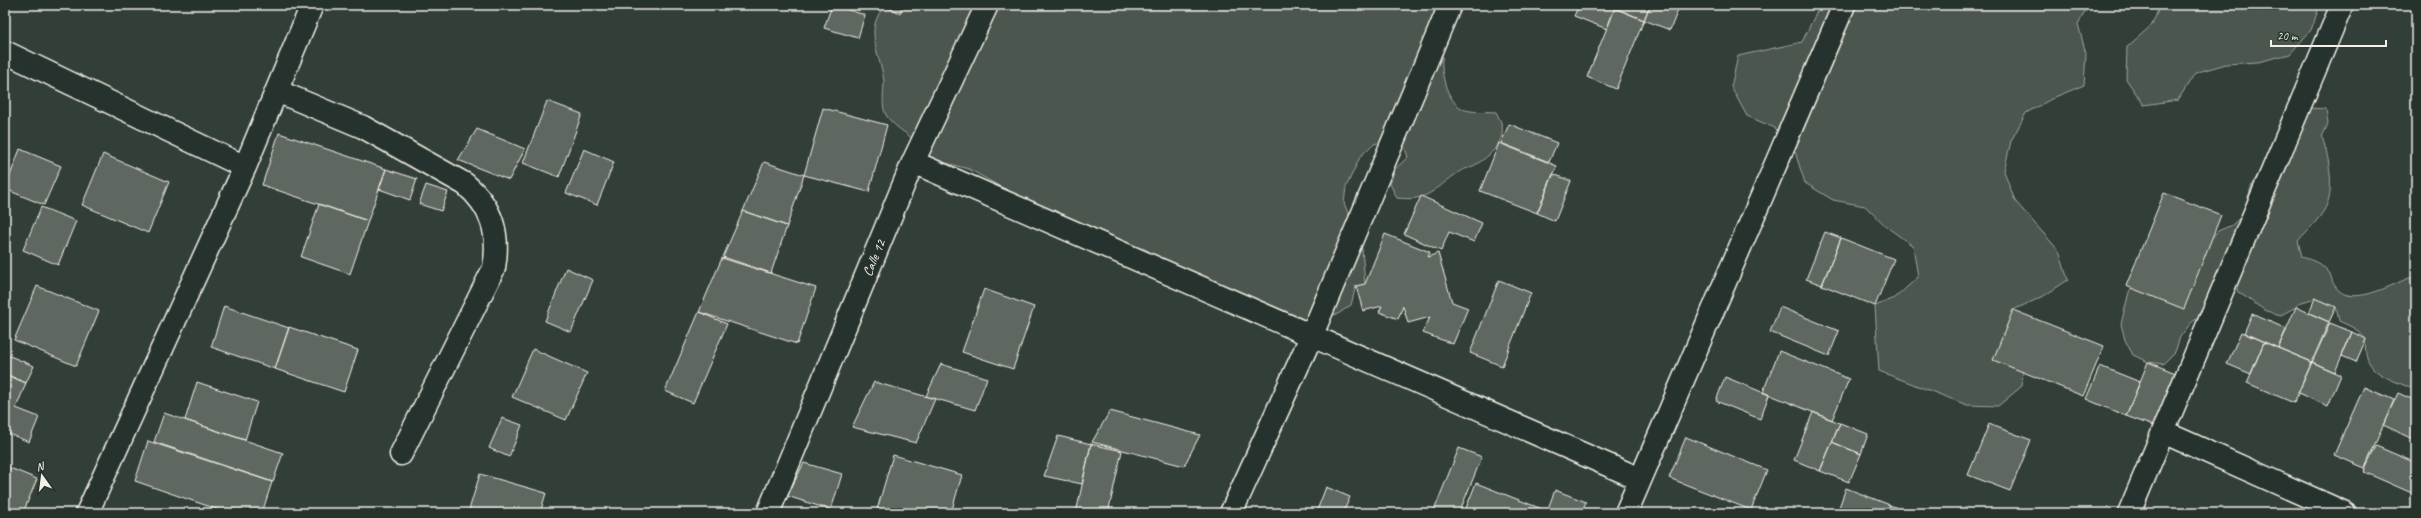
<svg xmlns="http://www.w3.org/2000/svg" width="2421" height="518" viewBox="0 0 2421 518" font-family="Caveat,sans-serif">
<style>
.green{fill:#4c564f;stroke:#a0a49c}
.building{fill:#5f6861;stroke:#f4f1e8}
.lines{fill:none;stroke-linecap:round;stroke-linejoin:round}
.minor-casing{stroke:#f4f1e8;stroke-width:25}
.minor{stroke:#26332d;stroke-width:22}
.labels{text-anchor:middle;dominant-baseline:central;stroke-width:3.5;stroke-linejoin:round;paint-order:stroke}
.street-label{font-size:14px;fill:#f4f1e8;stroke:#26332d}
</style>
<rect width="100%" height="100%" fill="#323e38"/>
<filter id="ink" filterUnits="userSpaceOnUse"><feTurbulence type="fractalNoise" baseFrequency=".025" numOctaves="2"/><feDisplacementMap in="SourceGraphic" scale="8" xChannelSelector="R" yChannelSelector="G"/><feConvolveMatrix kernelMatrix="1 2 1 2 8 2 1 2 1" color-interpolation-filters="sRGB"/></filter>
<g filter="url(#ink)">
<!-- green -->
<path class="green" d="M885,5H1453C1454,24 1447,34 1443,52C1439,70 1446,101 1463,109C1471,113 1487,111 1496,112C1498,116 1501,121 1502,126C1505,143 1487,159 1473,166C1469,168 1463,169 1459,172C1435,188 1429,202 1397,198L1390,184L1395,169L1408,157L1403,143L1386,140L1372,145L1360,157L1346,187L1344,203L1362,249L1365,284L1356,286L1351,305L1338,314L1303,322L1159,258L1145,249L1050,230L1013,194L969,169L924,157C913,131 899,134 886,115C881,107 884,91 884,81C882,65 873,46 874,30C875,20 879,13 885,5Z
M1820,5H2089L2078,24L2086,54L2084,85L2055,97L2026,113L2011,141L2004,171L2015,201L2059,251L2068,280L2042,297L2013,310L2010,325L2024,354L2022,386L1998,406L1967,405L1879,371L1875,306L1895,298L1918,277L1913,246L1888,228L1865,206L1833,200L1805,183L1795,152L1775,128L1747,116L1731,87L1738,56L1802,42Z
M2160,5H2320L2311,30L2290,54L2258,62L2226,64L2195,73L2178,100L2144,105L2126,79L2127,47L2152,25Z
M2310,108L2326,109L2328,124L2322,137C2328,153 2334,185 2328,201C2324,216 2308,229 2298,241L2302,257C2312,260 2324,264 2330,274C2332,278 2332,283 2335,286C2349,309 2391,285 2409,278H2416V391C2391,377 2361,376 2366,339L2354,328L2339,321L2336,307L2315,298L2299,303L2296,307L2281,315L2266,311L2238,292L2233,277L2217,303L2191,323L2180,337L2175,352L2163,364L2148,362L2133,355L2125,340L2121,324L2129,292L2138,279L2196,255L2218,231L2232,225L2243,215L2252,184L2280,142Z"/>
<!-- building -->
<path class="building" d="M832,5L865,15L858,38L824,28Z
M881,5H903L900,13Z
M1579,5H1606L1615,8L1607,29L1574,16Z
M1606,5H1650L1644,20Z
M1650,5H1680L1670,30L1644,20Z
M1615,8L1644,20L1616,89L1587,77Z
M547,101L582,114L559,177L523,163Z
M823,108L887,125L869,192L804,175Z
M1509,124L1557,143L1549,162L1501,143Z
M477,129L525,149L509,180L458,160Z
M279,133L386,169L368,221L262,185Z
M1499,143L1557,166L1537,213L1480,191Z
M20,149L61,166L44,205L5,189Z
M584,149L614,162L597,205L566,193Z
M103,154L169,182L148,233L82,205Z
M764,162L804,175L787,226L743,211Z
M386,169L417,179L410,200L379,189Z
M1553,174L1571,181L1555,221L1537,213Z
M426,185L448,192L441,211L419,204Z
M2164,193L2221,215L2184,309L2126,286Z
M1421,196L1482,223L1474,242L1449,232L1441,251L1404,234Z
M319,204L368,221L350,274L301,257Z
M41,207L76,221L58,265L23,250Z
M743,211L787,226L771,273L723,257Z
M1825,232L1841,238L1822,285L1806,279Z
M1385,234L1430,252L1428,257L1438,253L1452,302L1468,308L1453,344L1423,333L1430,317L1408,323L1403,306L1398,319L1379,312L1382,306L1363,311L1356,286L1365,284Z
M1841,238L1894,259L1875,306L1822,285Z
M722,258L816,288L797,344L699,312Z
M566,268L593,280L571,332L545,321Z
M1499,280L1531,293L1502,366L1470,353Z
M37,286L99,311L76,366L14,340Z
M984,289L1034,307L1013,369L962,352Z
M2315,298L2336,307L2329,322L2309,313Z
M224,306L289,328L275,369L211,347Z
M1780,307L1839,331L1829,356L1770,332Z
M2296,307L2329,322L2312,362L2278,348Z
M2013,310L2104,346L2083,396L1993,360Z
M699,312L727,324L693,403L665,391Z
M2252,314L2287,329L2278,348L2244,333Z
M2330,323L2352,332L2335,372L2312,362Z
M289,327L358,350L344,392L275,369Z
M2241,332L2264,342L2251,374L2227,364Z
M2352,332L2366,339L2356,362L2342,356Z
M2264,342L2312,362L2294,403L2247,383Z
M533,349L587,373L566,420L512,397Z
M1779,351L1849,379L1832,420L1763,392Z
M5,354L34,366L26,383L5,374Z
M2148,362L2178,374L2156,427L2126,416Z
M2312,362L2341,375L2328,406L2298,393Z
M941,364L987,378L975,410L926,396Z
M2100,366L2140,382L2126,416L2086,399Z
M5,374L26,383L16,408L39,417L29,442L5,432Z
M1725,377L1769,395L1760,419L1716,401Z
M197,382L257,402L245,440L185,420Z
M874,382L935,399L916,443L852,427Z
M2364,387L2394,400L2365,468L2334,455Z
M2398,393L2416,401V440L2383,425Z
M1110,411L1200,435L1184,466L1092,442Z
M1813,412L1840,423L1820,471L1794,460Z
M164,413L283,453L273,482L154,442Z
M502,418L522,425L509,457L489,448Z
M1840,423L1868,434L1861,454L1832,442Z
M1989,424L2031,440L2010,491L1968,475Z
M1058,436L1091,444L1082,484L1044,476Z
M1686,437L1767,470L1751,510L1669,478Z
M148,441L272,482L262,513H228L135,481Z
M1832,442L1861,454L1849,482L1820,471Z
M1091,444L1122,451L1108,513H1076Z
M2376,446L2416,463L2414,494L2364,472Z
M1459,448L1482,457L1459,513H1433Z
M893,455L962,475L951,513H876Z
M804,463L842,474L831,510L787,496Z
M5,466L37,479L23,513L5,511Z
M480,474L546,493L540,513H468Z
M1476,483L1547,511L1546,513H1464Z
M1326,487L1350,497L1343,513H1316Z
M1846,488L1890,505L1886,513H1837Z
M1555,490L1586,502L1581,513H1552L1547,511Z
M1890,505L1910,513H1886Z"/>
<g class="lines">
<defs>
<path id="minor" d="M5,52L245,167
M277,91L363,127L465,184C492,207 500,233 494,268L401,454
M913,162L1640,479
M2163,432L2345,513
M87,513L245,167L312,5
M768,513L913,162L987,5
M1231,513L1311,337L1450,5
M1626,513L1844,5
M2129,513L2342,5"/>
</defs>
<!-- minor casing -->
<use href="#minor" class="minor-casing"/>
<!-- minor -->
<use href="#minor" class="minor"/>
</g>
</g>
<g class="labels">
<!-- street labels -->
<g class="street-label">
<text transform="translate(874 258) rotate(-67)">Calle 12</text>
</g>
</g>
<!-- margin -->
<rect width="2421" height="518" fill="none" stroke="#26332d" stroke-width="20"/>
<rect x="10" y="10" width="2401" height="498" fill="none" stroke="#f4f1e8" stroke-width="1.5" filter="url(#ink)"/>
<!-- north arrow -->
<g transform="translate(42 476) rotate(346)" stroke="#26332d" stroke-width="3" paint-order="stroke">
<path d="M0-3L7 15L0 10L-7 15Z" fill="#f4f1e8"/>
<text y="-6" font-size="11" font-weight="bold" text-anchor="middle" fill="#f4f1e8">N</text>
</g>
<!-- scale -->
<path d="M2271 40v6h115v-6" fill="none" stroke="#f4f1e8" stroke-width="2"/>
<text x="2277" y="40" font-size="12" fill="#f4f1e8" stroke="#26332d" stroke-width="3" paint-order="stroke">20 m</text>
</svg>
